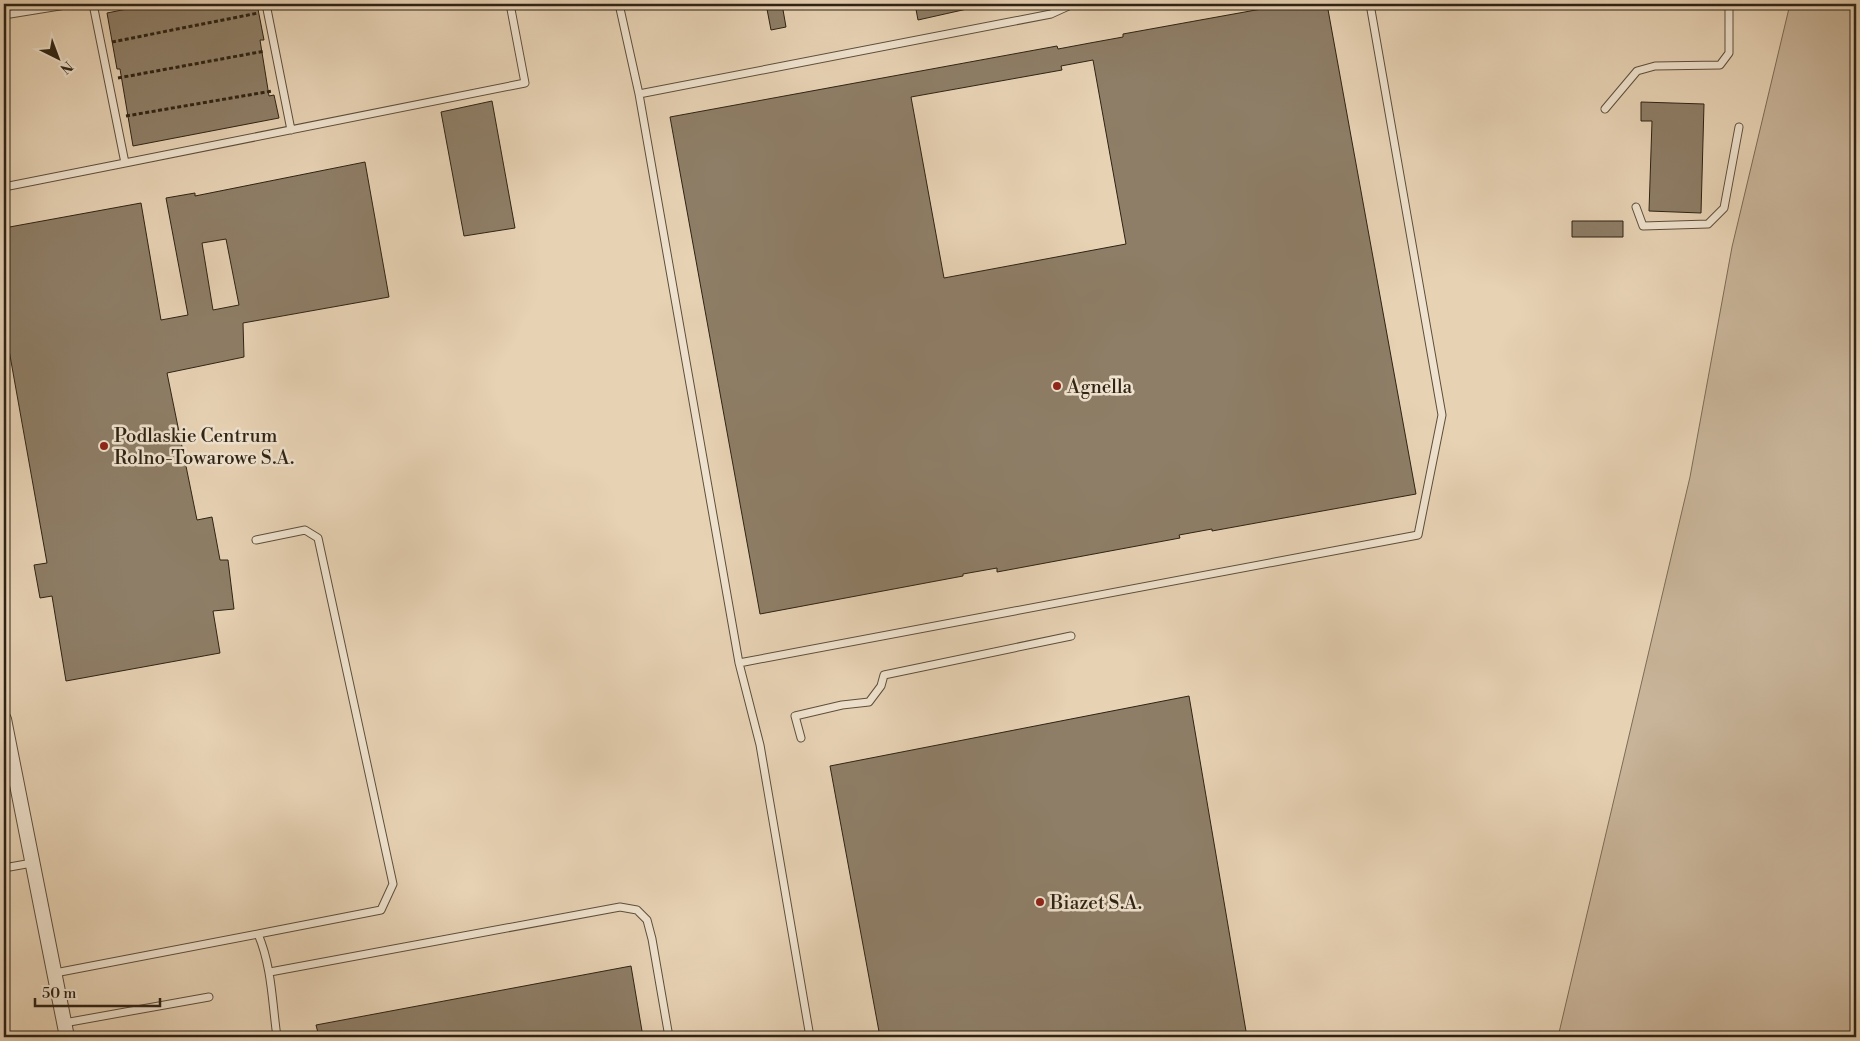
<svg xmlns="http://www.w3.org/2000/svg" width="1860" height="1041" viewBox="0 0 1860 1041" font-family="'Libre Bodoni',serif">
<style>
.green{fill:#c8b499;stroke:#7b6c56}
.building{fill:#8e7e67;stroke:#2e2314;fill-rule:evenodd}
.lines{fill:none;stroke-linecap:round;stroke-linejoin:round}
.service-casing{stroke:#5c4f3c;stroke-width:9}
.minor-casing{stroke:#5c4f3c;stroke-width:16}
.path{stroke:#2e2314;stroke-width:3;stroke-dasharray:4 2.5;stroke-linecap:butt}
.service{stroke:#efe2ce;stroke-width:7}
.minor{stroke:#efe2ce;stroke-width:14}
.poi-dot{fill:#8f2418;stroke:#efe2ce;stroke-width:2}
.labels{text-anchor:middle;stroke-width:5;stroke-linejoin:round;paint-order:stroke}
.poi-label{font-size:19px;fill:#2e2314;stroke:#efe2ce;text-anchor:start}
</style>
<rect width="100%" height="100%" fill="#e7d2b4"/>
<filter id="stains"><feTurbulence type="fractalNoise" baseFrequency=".004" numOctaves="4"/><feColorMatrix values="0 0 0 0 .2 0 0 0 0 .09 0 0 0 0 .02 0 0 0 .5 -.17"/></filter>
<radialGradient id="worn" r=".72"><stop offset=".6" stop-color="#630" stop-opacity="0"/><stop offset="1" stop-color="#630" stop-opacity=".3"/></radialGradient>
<path class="green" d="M1790,4H1856V1037H1558L1690,477L1732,247Z"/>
<path class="building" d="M152,4H257L264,40H260L269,96L274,95L279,118L133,146L120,69H117L107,13Z
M766,4H782L786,27L771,30Z
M915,4H966L967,9L918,20Z
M1289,4H1327L1416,494L1212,531V529L1179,535L1180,538L997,572V568L963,574V576L760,614L670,117L1057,46L1058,49L1090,43L1123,37V34ZM1093,60L1126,244L944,278L911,97L1062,70L1061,66Z
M492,101L515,228L464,236L441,112Z
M1641,102L1704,104L1701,213L1649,211L1652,121H1641Z
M365,162L389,297L243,323L244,357L167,373L197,520L212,517L220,560H228L234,609L213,611L220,653L66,681L52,596L40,598L34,565L47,563L4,322V228L141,203L161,320L188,315L166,198L195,193V196ZM226,239L239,305L213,310L202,243Z
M1572,221H1623V237H1572Z
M1189,696L1247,1037H880L830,766Z
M631,966L643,1037H319L316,1025Z"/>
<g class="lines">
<g class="service-casing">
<path id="service" d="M266,4L291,130
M619,4L639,94L739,663L760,745L810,1037
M4,15L72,4
M639,94L1051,14L1073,4
M1605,109L1637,71L1655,66L1720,65L1729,53V4
M125,163L525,83L510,4
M4,187L125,163L93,4
M1636,207L1643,226L1708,224L1724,208L1739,127
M256,540L305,530L318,538L393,884L381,910L258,934
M739,663L1418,535L1442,415L1370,4
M801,738L795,716L842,705L869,702L881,686L884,675L1071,636
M4,868L32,863
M270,972L620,907L637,910L647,920L652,939L669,1037
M55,973L258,934C272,967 272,1002 277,1037
M64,1023L209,997"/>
</g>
<g class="minor-casing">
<path id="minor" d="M4,719L67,1037"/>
</g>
<path class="path" d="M112,42L258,13
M118,78L265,51
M126,116L272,91"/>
<use href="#service" class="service"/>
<use href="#minor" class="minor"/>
</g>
<g class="poi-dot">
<circle cx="1057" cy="386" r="5"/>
<circle cx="104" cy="446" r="5"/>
<circle cx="1040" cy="902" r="5"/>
</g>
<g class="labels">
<g class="poi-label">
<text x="1067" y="393">Agnella</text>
<text x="114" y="442">Podlaskie Centrum<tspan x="114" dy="22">Rolno-Towarowe S.A.</tspan></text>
<text x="1050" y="909">Biazet S.A.</text>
</g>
</g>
<rect width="1860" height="1041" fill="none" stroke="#e7d2b4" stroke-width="20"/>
<rect x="5" y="5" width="1850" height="1031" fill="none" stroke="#2e2314" stroke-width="2.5"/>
<rect x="10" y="10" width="1840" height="1021" fill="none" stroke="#2e2314"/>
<g transform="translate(58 58) rotate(138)" stroke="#efe2ce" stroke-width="4" paint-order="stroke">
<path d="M0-4L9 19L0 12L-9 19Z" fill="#2e2314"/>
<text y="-8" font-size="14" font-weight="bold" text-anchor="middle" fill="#2e2314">N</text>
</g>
<path d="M35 998v8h125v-8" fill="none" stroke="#2e2314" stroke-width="2.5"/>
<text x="42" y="998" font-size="15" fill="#2e2314" stroke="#efe2ce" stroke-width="4" paint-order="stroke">50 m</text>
<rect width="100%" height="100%" filter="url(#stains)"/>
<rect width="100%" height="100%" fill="url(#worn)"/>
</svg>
